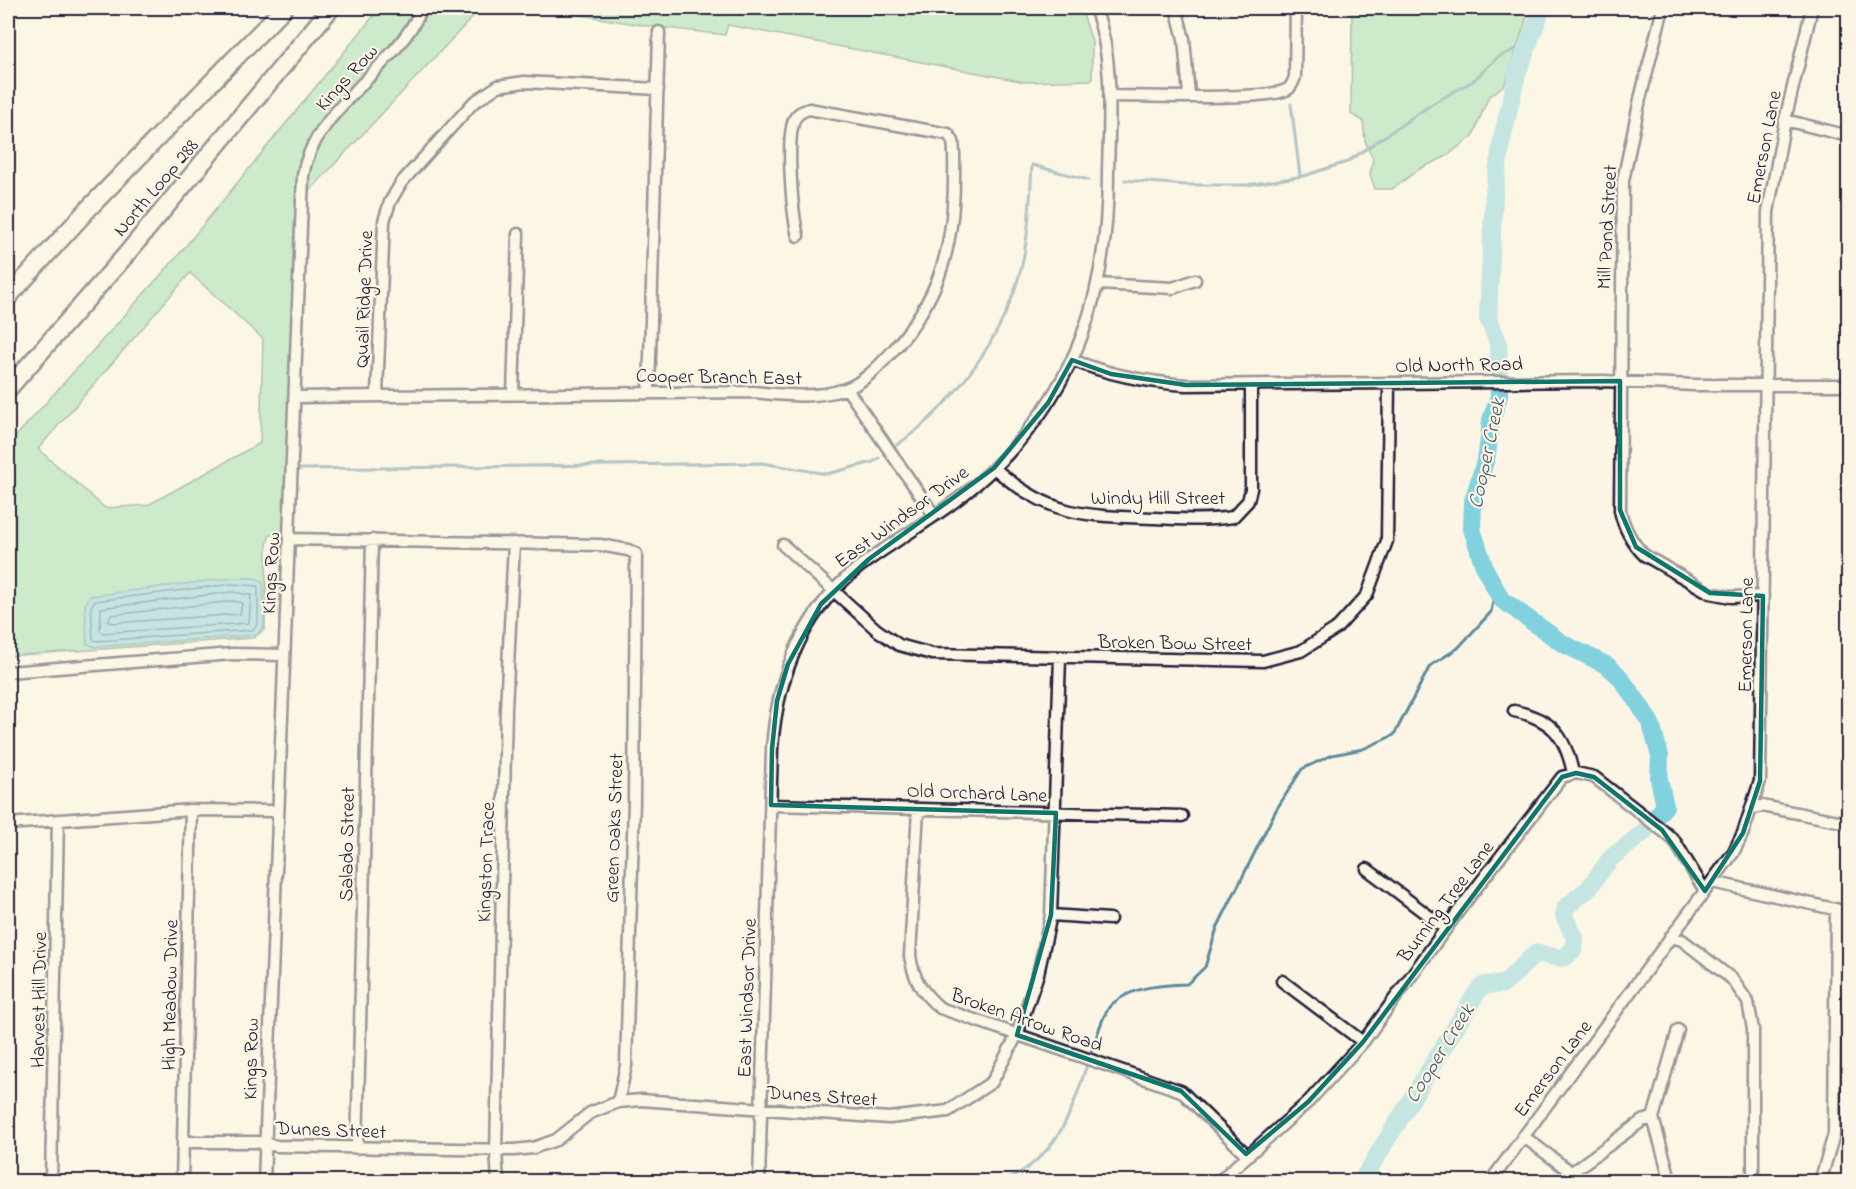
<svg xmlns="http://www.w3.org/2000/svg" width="1856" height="1189" viewBox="0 0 1856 1189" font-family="'Indie Flower',sans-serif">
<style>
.green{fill:#94dbaa;stroke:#5b7e72;stroke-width:1.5;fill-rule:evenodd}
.water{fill:#81d1de;stroke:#5b8b9d;stroke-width:1.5}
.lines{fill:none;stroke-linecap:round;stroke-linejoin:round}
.shore{stroke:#48687c;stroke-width:1.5}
.stream{stroke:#5b8b9d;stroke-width:3}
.river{stroke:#81d1de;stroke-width:18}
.minor-casing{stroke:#22223b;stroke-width:15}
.highway-casing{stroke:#22223b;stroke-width:21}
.minor{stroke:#fcf5e5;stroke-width:10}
.highway{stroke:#fcf5e5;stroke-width:16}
.marked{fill:none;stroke:#0f766e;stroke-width:4.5;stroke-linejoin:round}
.labels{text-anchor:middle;stroke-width:4.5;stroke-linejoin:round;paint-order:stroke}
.street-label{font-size:20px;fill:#22223b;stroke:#fcf5e5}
.water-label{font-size:21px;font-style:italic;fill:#3e576c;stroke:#fcf5e5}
</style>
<rect width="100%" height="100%" fill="#fcf5e5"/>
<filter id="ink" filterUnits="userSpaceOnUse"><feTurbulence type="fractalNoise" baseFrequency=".0167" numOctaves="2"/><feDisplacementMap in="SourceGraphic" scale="12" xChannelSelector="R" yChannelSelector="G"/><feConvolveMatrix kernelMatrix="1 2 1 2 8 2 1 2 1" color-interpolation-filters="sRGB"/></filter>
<g filter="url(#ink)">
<path class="green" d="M380,8H481L302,199L290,531L270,535L267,544L265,629L253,638L8,656V445L176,258ZM190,273L263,339L260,443L148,505L105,508L38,449Z
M537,8H1081L1092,41V80L1025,82L728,25L725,35L648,26Z
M1352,8H1530L1505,84L1488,98L1473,136L1445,157L1421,168L1392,189H1375L1370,175L1373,159L1365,141L1363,121L1351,114Z"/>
<path class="water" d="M231,578H256L263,583L264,625L257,635L95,647L87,644L85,605L90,596Z"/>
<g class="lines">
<path class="shore" d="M232,584L258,586V624L252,630L96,641L93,639L91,606L95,601Z
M232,592L251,595L249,623L103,633L100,631L101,608Z
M233,601L242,603L240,614L112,623L108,621L111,615Z"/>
<path class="stream" d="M1291,104L1300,176
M1125,180L1185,185H1247L1304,176L1331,167L1347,162L1432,104L1473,81L1498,57L1527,44
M897,445C954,405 1004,337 1021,269C1029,235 1030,200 1032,165L1089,180
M298,469L762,463L827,474L873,462L879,458
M1004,1182C1068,1150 1073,1102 1095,1041C1099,1030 1104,1011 1112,1004C1134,986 1160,985 1187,984L1205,967L1217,928L1276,810L1302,769L1332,755L1363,749L1394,735L1430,666L1458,648L1491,612L1495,591"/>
<path class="river" d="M1361,1182L1479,989L1485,985L1504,984L1536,953L1560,958L1565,957L1574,949L1575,938L1564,916L1566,907L1588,889L1610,859L1643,833L1665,806L1659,779L1660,756L1651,724L1639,704L1618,675L1608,666L1562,643L1501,599L1485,569L1472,529L1473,501L1487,455L1491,420L1499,396L1498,342L1488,318L1494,192L1502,139L1517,74L1542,8"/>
<g class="minor-casing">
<path id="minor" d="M1176,8L1184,39L1189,95
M1663,8L1640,99L1623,181L1620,510C1623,526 1632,543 1644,555L1710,593L1731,597L1763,596
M1109,96C1138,96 1270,101 1288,89C1292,86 1293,82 1295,77L1296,8
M1785,120L1848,136
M1098,284L1173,288L1195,280
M1072,360C1109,375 1146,382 1186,385L1603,381L1694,385H1848
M847,389L934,515
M649,393L659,32
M513,394L518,234
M377,395L384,221L390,202L401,183L473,103L498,86L524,82L658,89
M295,397L754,392C785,395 815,399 845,389C862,384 879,366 891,353C938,300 953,252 954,182C954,168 955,156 953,141L948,134L809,109C803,111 797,113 794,120C786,141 792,213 798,236
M994,468C1050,517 1085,516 1155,518C1180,519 1208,521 1233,517L1248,501L1251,489V385
M290,539L600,545L628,550L636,554L634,801L626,1066L618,1102
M783,545L877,630L899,645L932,654L1263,661L1301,651L1337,628L1367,595L1387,541L1389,383
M8,672L232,654L284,655
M1514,711C1552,719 1565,735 1573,773
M771,805L1182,816
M1753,808L1762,806L1848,823
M918,809L910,956C914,980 922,993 940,1008L1181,1091L1246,1154
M8,824L191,810L278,811
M1367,869L1446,929
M1712,882L1848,912
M1051,915L1110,919
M1670,937L1682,940L1732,979L1748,1002L1753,1029V1182
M1282,981L1363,1042
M1523,1136L1584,1182
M183,1142H257L277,1146L514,1150L533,1148L556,1140L590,1113L618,1102L641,1100L889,1118L948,1111L992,1082L1017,1035L1038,974L1051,915L1060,658
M357,1148L372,540
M1572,1172L1642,1121L1653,1118
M51,1182L58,820
M182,1182L191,810
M264,1182L303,175C314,108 396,69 422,8
M498,1182L496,1151L506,709L514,543
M759,1182L772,749C777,674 806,603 870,559C911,530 957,505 994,468C1079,385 1108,290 1108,173C1109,118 1115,60 1095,8
M1218,1182L1308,1102L1363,1042L1463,905L1562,777L1576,773L1594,777L1662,830L1674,840L1705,891
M1490,1182L1733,853L1743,833L1760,781L1768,212L1785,120L1812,8
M1671,1182L1653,1118L1678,1030
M1820,1182L1834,1134L1836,909"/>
</g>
<g class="highway-casing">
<path id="highway" d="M8,297L90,207L284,8
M8,389L124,257L331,8"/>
</g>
<use href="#minor" class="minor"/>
<use href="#highway" class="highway"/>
</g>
</g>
<path d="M0 0H1856V1189H0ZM1072,360L1111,374L1186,385L1620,381V510L1636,547L1710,593L1763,596L1760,781L1743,833L1705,891L1662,830L1594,777L1576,773L1562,777L1363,1042L1308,1102L1246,1154L1181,1091L1017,1035L1051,915L1056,813L771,805L772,749L777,701L788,664L821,604L869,559L994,468L1048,403Z" fill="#fcf5e5" fill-opacity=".55" fill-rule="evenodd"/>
<path class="marked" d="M1072,360L1111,374L1186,385L1620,381V510L1636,547L1710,593L1763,596L1760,781L1743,833L1705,891L1662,830L1594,777L1576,773L1562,777L1363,1042L1308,1102L1246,1154L1181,1091L1017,1035L1051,915L1056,813L771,805L772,749L777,701L788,664L821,604L869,559L994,468L1048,403Z"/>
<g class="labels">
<g class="street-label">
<text transform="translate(346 77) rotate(-48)" y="7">Kings Row</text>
<text transform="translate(1763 147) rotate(-79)" y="7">Emerson Lane</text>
<text transform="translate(155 187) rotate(-50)" y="7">North Loop 288</text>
<text transform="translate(1606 227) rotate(-87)" y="7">Mill Pond Street</text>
<text transform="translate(363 299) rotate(-88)" y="7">Quail Ridge Drive</text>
<text transform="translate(1459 364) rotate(-1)" y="7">Old North Road</text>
<text transform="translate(719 376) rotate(1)" y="7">Cooper Branch East</text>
<text x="1158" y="504">Windy Hill Street</text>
<text transform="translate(901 516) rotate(-36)" y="7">East Windsor Drive</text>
<text transform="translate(270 573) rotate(-87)" y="7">Kings Row</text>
<text transform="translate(1745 635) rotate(-89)" y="7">Emerson Lane</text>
<text transform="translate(1175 642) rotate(1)" y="7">Broken Bow Street</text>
<text transform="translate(977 792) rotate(2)" y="7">Old Orchard Lane</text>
<text transform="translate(613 828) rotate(-88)" y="7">Green Oaks Street</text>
<text transform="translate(346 844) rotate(-89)" y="7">Salado Street</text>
<text transform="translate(485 862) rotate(-88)" y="7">Kingston Trace</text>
<text transform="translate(1445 901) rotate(-53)" y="7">Burning Tree Lane</text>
<text transform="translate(169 995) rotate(-89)" y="7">High Meadow Drive</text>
<text transform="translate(746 998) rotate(-88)" y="7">East Windsor Drive</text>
<text transform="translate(38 1000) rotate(-89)" y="7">Harvest Hill Drive</text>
<text transform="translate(1027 1019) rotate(19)" y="7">Broken Arrow Road</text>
<text transform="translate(250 1059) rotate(-89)" y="7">Kings Row</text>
<text transform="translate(1552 1068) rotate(-53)" y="7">Emerson Lane</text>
<text transform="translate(822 1095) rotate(4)" y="7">Dunes Street</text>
<text transform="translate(331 1129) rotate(2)" y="7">Dunes Street</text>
</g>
<g class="water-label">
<text transform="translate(1486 453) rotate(-78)" y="7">Cooper Creek</text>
<text transform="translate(1439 1053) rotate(-58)" y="7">Cooper Creek</text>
</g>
</g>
<rect width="1856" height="1189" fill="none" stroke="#fcf5e5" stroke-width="30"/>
<rect x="15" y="15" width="1826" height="1159" fill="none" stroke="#22223b" stroke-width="2" filter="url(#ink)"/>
</svg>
